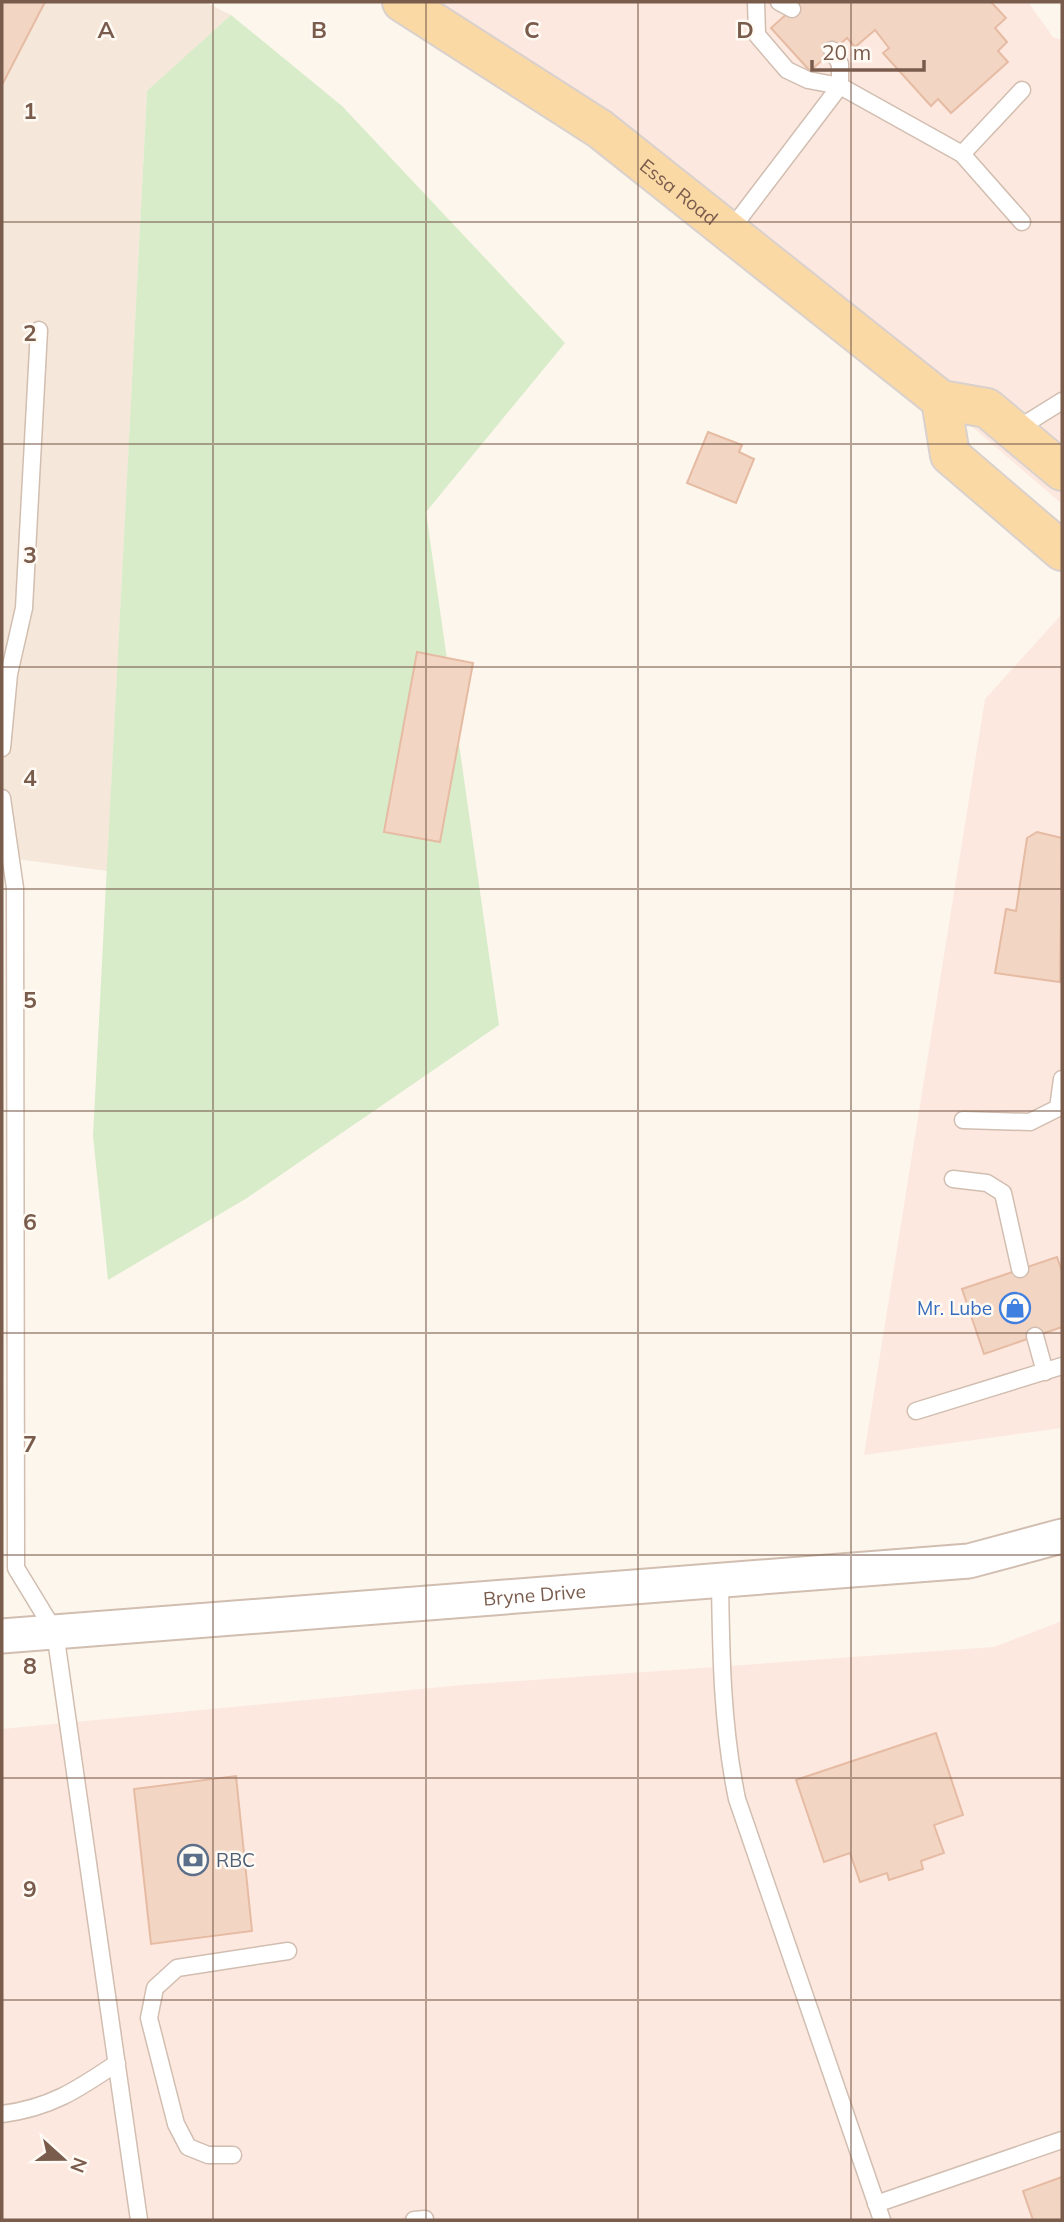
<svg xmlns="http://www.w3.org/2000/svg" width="1064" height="2222" viewBox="0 0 1064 2222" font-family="Mulish,sans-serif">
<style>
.residential{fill:#f5e8da}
.commercial{fill:#fde8e0}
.green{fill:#d8ecc9}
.building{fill:#f3d5c3;stroke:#e6bba3;stroke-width:2}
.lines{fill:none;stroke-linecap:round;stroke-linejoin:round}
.lane-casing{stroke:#d1beb0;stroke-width:19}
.street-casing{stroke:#d1beb0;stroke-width:37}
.primary-casing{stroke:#dad1cd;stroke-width:42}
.lane{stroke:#fff;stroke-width:16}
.street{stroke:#fff;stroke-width:33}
.primary{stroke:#fbd9a5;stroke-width:38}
.grid{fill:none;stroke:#7a5c4d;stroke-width:2;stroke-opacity:0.55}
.labels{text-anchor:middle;stroke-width:5;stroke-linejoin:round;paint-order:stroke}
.street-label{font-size:19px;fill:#7a5c4d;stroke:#fffaf3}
.shop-label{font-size:19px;fill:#366cbe;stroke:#fffaf3;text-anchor:end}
.service-label{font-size:19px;fill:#4e5e75;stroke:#fffaf3;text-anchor:start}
.grid-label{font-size:23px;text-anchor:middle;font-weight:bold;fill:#7a5c4d;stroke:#fffaf3;stroke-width:5;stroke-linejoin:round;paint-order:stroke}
</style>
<rect width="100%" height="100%" fill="#fdf6ec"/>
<path class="residential" d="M2,2H205L231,15L147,92L107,871L2,857Z"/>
<path class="commercial" d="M409,2H1028L1053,37L1062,40V504L941,400Z
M1062,614V1428L864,1455L985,699Z
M1062,1621V2220H2V1729L462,1685L994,1647Z"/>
<path class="green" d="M231,15L342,106L565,343L426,512L499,1025L247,1198L108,1280L93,1136L147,91Z"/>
<path class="building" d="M2,2H45L2,85Z
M800,2H991L1006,18L995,28L1007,42L998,51L1008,62L951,113L938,99L931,106L883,53L889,48L875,30L855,47L847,38L810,71L771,28Z
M708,432L742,445L739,452L754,459L736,503L687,483Z
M417,652L473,663L440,842L384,832Z
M1037,832L1062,838L1060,982L995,973L1006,909L1016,911L1027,838Z
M1057,1257L1062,1271V1327L984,1354L962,1289Z
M936,1733L963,1815L934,1825L944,1853L921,1861L923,1869L889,1880L887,1873L860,1882L850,1853L824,1862L796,1780Z
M236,1776L252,1931L151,1944L134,1789Z
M1062,2177V2220H1033L1023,2191Z"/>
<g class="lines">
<g class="lane-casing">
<path id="lane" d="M756,2L757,35L787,70L808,80L840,86V64L832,50
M779,2L792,9
M962,154L1022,90
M729,232L840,86L962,154L1022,222
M1014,431L1062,401
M2,748L9,674L24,608L39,330
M2,798L15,888L16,1568L55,1632L139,2220
M963,1120L1030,1122L1058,1108L1062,1079
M953,1179L987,1183L1003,1193L1020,1269
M1035,1336L1045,1372
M916,1411L1062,1366
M720,1581C721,1655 722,1726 737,1799L882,2220
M2,2114C50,2108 77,2090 117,2063
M233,2155H208L188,2147L176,2124L149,2018L155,1988L177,1968L288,1951
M876,2204L1062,2140
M414,2220L425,2219"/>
</g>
<g class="street-casing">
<g id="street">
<path id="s1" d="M2,1636L969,1561L1062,1536"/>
</g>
</g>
<g class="primary-casing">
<g id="primary">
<path id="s2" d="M402,2L600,129L941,400L987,408L1062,471"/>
<path d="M941,400L950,455L1062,551"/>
</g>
</g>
<use href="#lane" class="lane"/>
<use href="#street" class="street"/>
<use href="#primary" class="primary"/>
</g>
<path class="grid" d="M213,2V2220M426,2V2220M638,2V2220M851,2V2220M2,222H1062M2,444H1062M2,667H1062M2,889H1062M2,1111H1062M2,1333H1062M2,1555H1062M2,1778H1062M2,2000H1062"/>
<defs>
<g id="shop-ring" transform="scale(1.575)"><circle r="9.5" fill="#fffaf3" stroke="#3f7fe0" stroke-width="1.5"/><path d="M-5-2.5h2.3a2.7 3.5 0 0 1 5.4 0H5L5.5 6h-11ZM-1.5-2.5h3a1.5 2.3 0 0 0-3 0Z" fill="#3f7fe0"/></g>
<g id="bank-ring" transform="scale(1.575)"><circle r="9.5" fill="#fffaf3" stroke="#5c6f8a" stroke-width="1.5"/><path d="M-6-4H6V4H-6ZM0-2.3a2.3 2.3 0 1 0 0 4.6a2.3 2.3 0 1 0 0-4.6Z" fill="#5c6f8a"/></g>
</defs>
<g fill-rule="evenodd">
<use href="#shop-ring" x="1015" y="1308"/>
<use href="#bank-ring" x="193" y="1860"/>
</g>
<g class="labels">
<g class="street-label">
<text dy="7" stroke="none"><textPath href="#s2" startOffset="336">Essa Road</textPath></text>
<text dy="7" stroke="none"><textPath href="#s1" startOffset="534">Bryne Drive</textPath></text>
</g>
<g class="shop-label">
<text x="992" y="1315">Mr. Lube</text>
</g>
<g class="service-label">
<text x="216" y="1867">RBC</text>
</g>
</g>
<g class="grid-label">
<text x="106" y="38">A</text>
<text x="319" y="38">B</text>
<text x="532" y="38">C</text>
<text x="745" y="38">D</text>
<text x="30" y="119">1</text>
<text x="30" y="341">2</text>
<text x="30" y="563">3</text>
<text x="30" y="786">4</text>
<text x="30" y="1008">5</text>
<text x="30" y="1230">6</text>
<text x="30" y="1452">7</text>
<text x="30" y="1674">8</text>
<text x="30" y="1897">9</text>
</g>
<rect width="1064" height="2222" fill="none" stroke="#7a5c4d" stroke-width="7"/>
<g transform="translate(63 2159) rotate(111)" stroke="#fffaf3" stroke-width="5" paint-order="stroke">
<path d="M0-5L12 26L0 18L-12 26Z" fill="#7a5c4d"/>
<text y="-10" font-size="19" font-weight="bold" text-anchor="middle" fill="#7a5c4d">N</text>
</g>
<path d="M812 60v10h112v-10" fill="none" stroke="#7a5c4d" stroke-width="3.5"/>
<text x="822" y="60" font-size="21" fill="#7a5c4d" stroke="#fffaf3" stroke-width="5" paint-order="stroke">20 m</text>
</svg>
